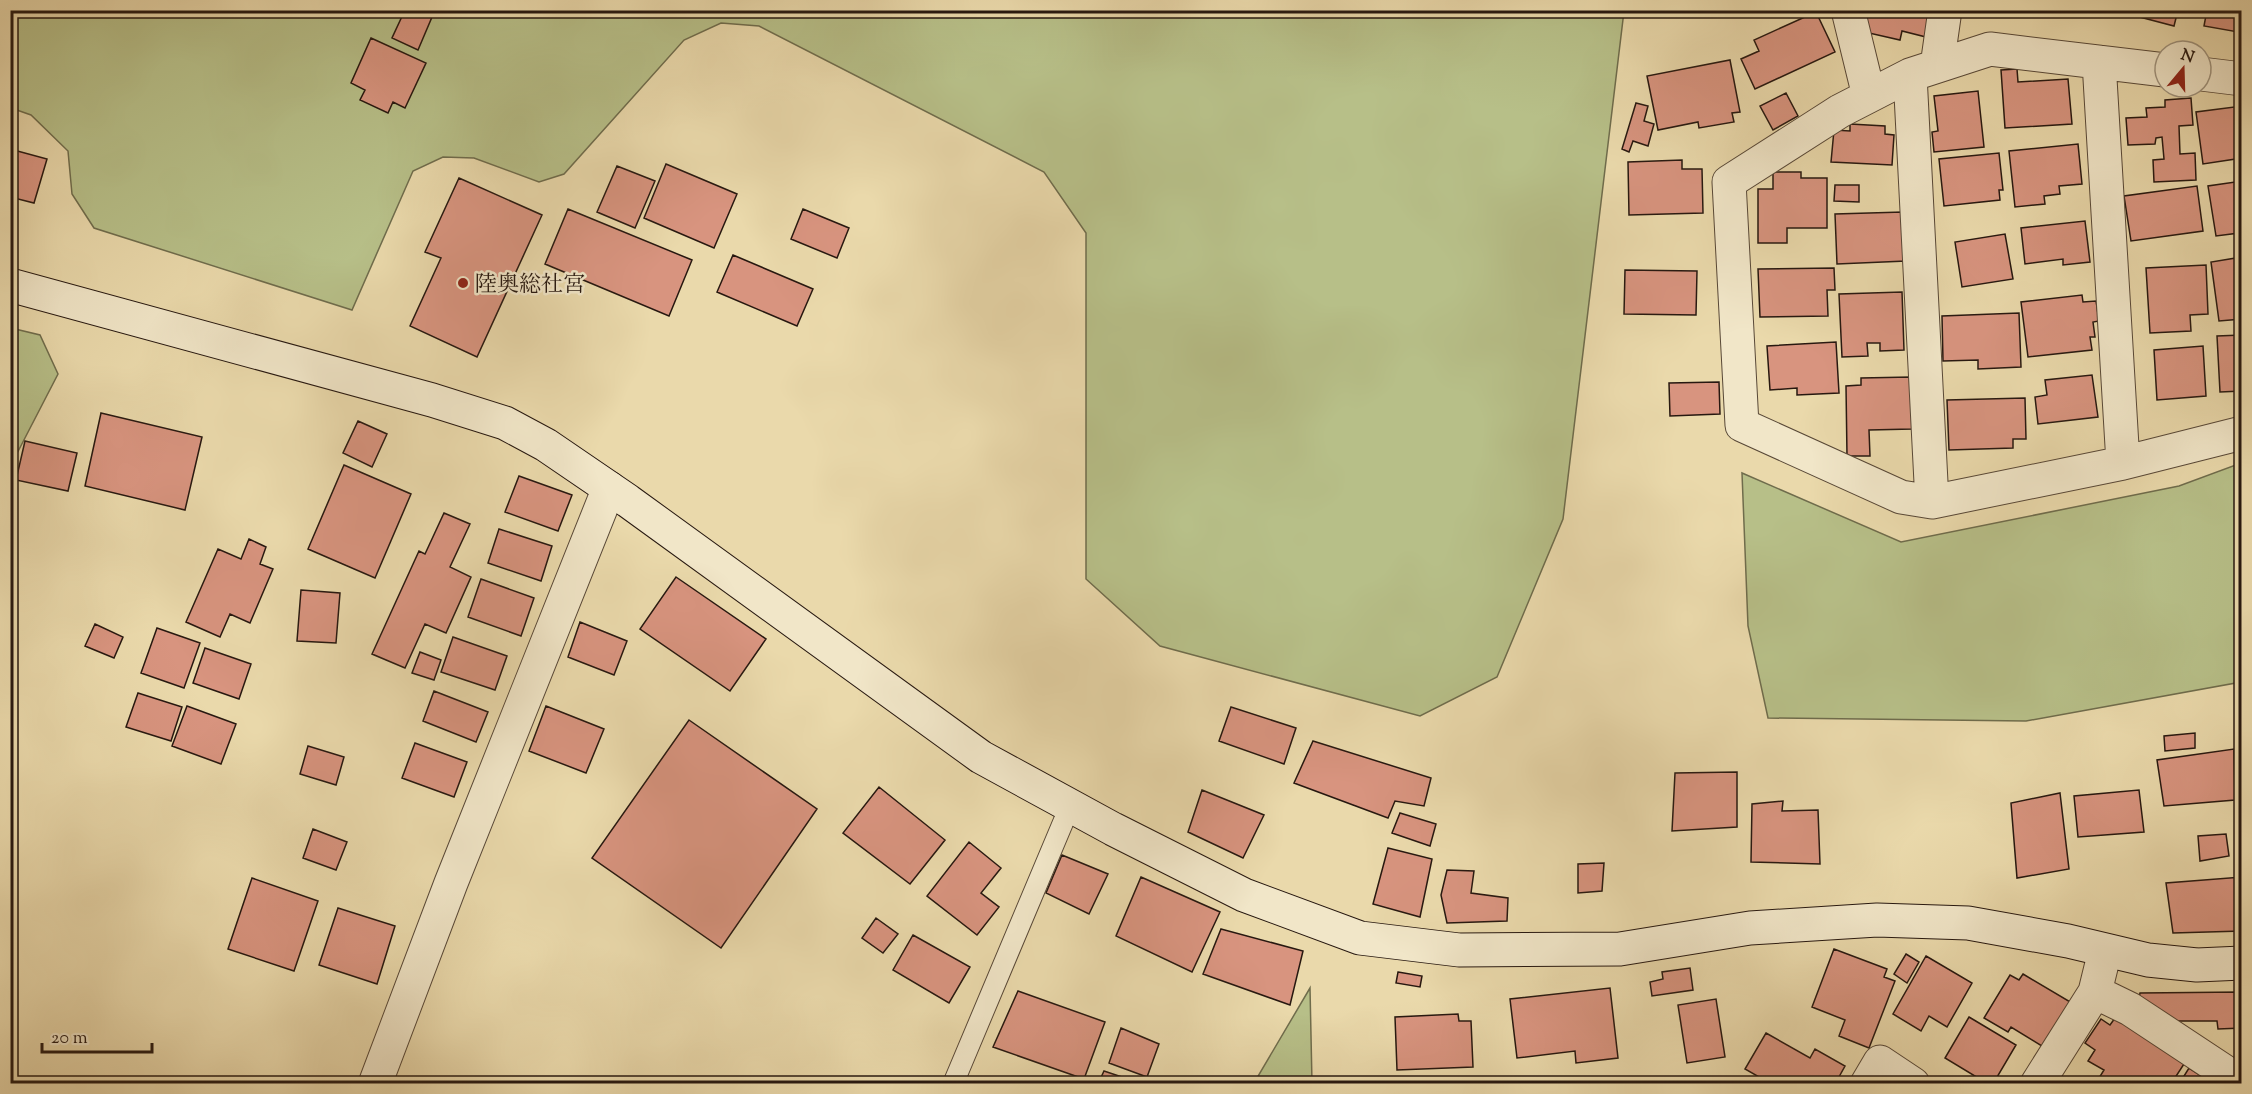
<svg xmlns="http://www.w3.org/2000/svg" width="2252" height="1094" viewBox="0 0 2252 1094" font-family="'Sorts Mill Goudy','Noto Serif JP',serif">
<style>
.green{fill:#b7bf88;stroke:#6f6c4c;stroke-width:1.5}
.building{fill:#d8947f;stroke:#271810;stroke-width:1.5}
.lines{fill:none;stroke-linecap:round;stroke-linejoin:round}
.lane-casing{stroke:#584837;stroke-width:22}
.street-casing{stroke:#584837;stroke-width:35}
.secondary-casing{stroke:#271810;stroke-width:35}
.lane{stroke:#f1e6c8;stroke-width:20}
.street{stroke:#f1e6c8;stroke-width:33}
.secondary{stroke:#f1e6c8;stroke-width:33}
.poi-dot{fill:#8f2418;stroke:#f1e6c8;stroke-width:2}
.labels{text-anchor:middle;stroke-width:5;stroke-linejoin:round;paint-order:stroke}
.poi-label{font-size:22px;fill:#271810;stroke:#f1e6c8;text-anchor:start}
</style>
<rect width="100%" height="100%" fill="#ead9ab"/>
<filter id="stains"><feTurbulence type="fractalNoise" baseFrequency=".00333" numOctaves="4"/><feColorMatrix values="0 0 0 0 .2 0 0 0 0 .09 0 0 0 0 .02 0 0 0 .5 -.17"/></filter>
<radialGradient id="worn" r=".72"><stop offset=".6" stop-color="#630" stop-opacity="0"/><stop offset="1" stop-color="#630" stop-opacity=".3"/></radialGradient>
<path class="green" d="M11,11H1624L1563,519L1497,677L1420,716L1160,646L1086,579V233L1044,172L759,26L721,23L684,40L564,174L539,182L474,158L443,157L413,171L352,310L94,228L72,194L68,151L31,115L11,108Z
M11,328L40,335L58,374L11,465Z
M2241,463V682L2026,721L1768,718L1748,626L1742,473L1901,542L2179,486Z
M1310,988L1312,1083H1254Z"/>
<path class="building" d="M405,10H419L432,17L418,50L392,38Z
M1858,10H1926L1925,16L1930,17L1926,37L1902,31L1900,40L1860,31Z
M2059,10H2080L2078,17Z
M2113,10H2185L2183,16L2177,14L2174,26Z
M2207,10H2242V25L2240,24L2238,32L2204,26Z
M1816,12L1835,52L1755,89L1741,59L1759,51L1754,40Z
M371,38L426,63L405,108L393,102L388,113L360,100L365,90L351,83Z
M1730,60L1740,112L1732,113L1734,122L1699,128L1698,122L1658,130L1647,76Z
M2017,69L2018,82L2068,79L2072,124L2005,128L2001,70Z
M1978,91L1984,147L1934,152L1932,132L1938,131L1934,96Z
M1786,93L1798,116L1773,130L1760,106Z
M2191,98L2193,125L2179,126L2180,154L2195,153L2196,180L2154,182L2153,160L2164,159L2162,137L2156,138L2155,144L2128,145L2126,118L2147,117L2146,108L2165,107V100Z
M1636,103L1648,106L1644,121L1654,124L1648,146L1633,141L1629,152L1622,149Z
M2242,106V158L2203,164L2196,112Z
M1850,124L1885,126V134L1894,135L1892,165L1831,162L1834,130L1850,131Z
M2078,144L2082,184L2059,186L2060,194L2044,196L2045,204L2015,207L2009,151Z
M10,149L47,159L34,203L10,197Z
M1999,153L2003,190H1999L2000,200L1944,206L1939,159Z
M1682,160V169H1702L1703,213L1629,215L1628,162Z
M666,164L737,194L714,248L644,218Z
M617,166L655,181L635,228L597,212Z
M1773,172H1801V178H1827V228H1787V243H1758V189H1773Z
M459,178L542,215L477,357L410,326L441,258L425,252Z
M2242,181V226L2238,227L2239,233L2216,236L2208,186Z
M1835,185H1859V202L1834,201Z
M2197,186L2203,231L2131,241L2124,196Z
M568,209L692,260L669,316L545,264Z
M803,209L849,228L837,258L791,239Z
M1903,212L1906,261L1837,264L1835,214Z
M2085,221L2090,262L2063,265V259L2025,264L2021,228Z
M2005,234L2013,279L1962,287L1955,242Z
M733,255L813,289L797,326L717,292Z
M2242,257V319L2219,321L2211,262Z
M2206,265L2208,314L2190,315L2191,331L2150,333L2146,268Z
M1834,268L1835,290H1827L1828,316L1760,317L1758,269Z
M1625,270L1697,271L1696,315L1624,314Z
M1902,292L1904,350L1880,351V343H1867L1868,356L1842,357L1839,294Z
M2082,295L2083,302L2096,301L2099,321L2093,322L2095,337H2090L2092,350L2028,357L2021,302Z
M2019,313L2021,367L1978,369V360L1943,361L1942,316Z
M2242,335V391L2220,392L2217,336Z
M1836,342L1839,393L1797,395V388L1770,390L1767,346Z
M2203,346L2206,396L2157,400L2154,350Z
M2092,375L2098,417L2038,424L2035,397L2047,395L2045,380Z
M1911,377L1912,429L1869,430L1870,456H1847L1846,386L1861,385V378Z
M1719,382L1720,414L1670,416L1669,383Z
M2025,398L2026,439H2013V448L1949,450L1947,400Z
M101,413L202,437L185,510L85,486Z
M358,421L387,434L372,467L343,453Z
M25,441L77,453L68,491L16,480Z
M344,465L411,494L375,578L308,549Z
M519,476L572,495L558,531L505,512Z
M444,513L470,524L450,567L471,577L446,633L425,624L405,668L372,654L419,551L425,554Z
M499,529L552,546L541,581L488,563Z
M249,539L266,547L260,564L273,569L250,623L230,614L220,637L186,622L218,549L241,559Z
M676,577L766,639L730,691L640,629Z
M481,579L534,598L521,636L468,617Z
M301,590L340,593L336,643L297,641Z
M580,622L627,641L614,675L568,657Z
M95,624L123,637L114,658L85,646Z
M157,628L200,643L184,688L141,673Z
M453,637L507,656L495,690L441,672Z
M205,648L251,664L239,699L193,683Z
M420,652L441,660L434,680L412,673Z
M434,691L488,712L476,742L423,721Z
M138,693L182,707L171,741L126,727Z
M187,706L236,724L221,764L172,746Z
M546,706L604,729L586,773L529,751Z
M1231,707L1296,728L1284,764L1219,741Z
M689,720L817,809L721,948L592,858Z
M2195,733V748L2165,751L2164,736Z
M1313,741L1431,778L1424,806L1395,801L1388,818L1294,783Z
M415,743L467,762L454,797L402,778Z
M308,746L344,757L336,785L300,774Z
M2234,749L2235,800L2164,806L2157,760Z
M1737,772V827L1672,831L1675,773Z
M879,787L945,840L910,884L843,833Z
M1202,790L1264,815L1243,858L1188,832Z
M2139,790L2144,832L2078,837L2074,796Z
M2060,793L2069,869L2017,878L2011,803Z
M1783,801L1782,811L1818,810L1820,864L1751,862L1752,804Z
M1400,813L1436,824L1430,846L1392,833Z
M313,829L347,842L336,870L303,858Z
M2226,834L2229,856L2200,861L2198,836Z
M969,842L1001,868L981,893L999,907L977,935L927,896Z
M1388,848L1432,859L1420,917L1373,904Z
M1062,855L1108,874L1089,914L1046,893Z
M1604,863L1602,891L1578,893V864Z
M1447,870L1474,871L1471,893L1508,898L1507,921L1447,923L1441,895Z
M1141,877L1220,912L1192,972L1116,936Z
M2242,877V931L2173,933L2166,883Z
M252,878L318,901L294,971L228,949Z
M338,908L395,926L377,984L319,965Z
M876,918L898,934L883,953L862,938Z
M1221,929L1303,951L1290,1005L1203,974Z
M913,935L970,967L949,1003L893,970Z
M1834,949L1887,969L1884,977L1895,981L1869,1048L1839,1036L1845,1020L1812,1007Z
M1906,954L1919,962L1907,983L1894,974Z
M1926,956L1972,983L1947,1027L1929,1016L1921,1031L1893,1014Z
M1690,968L1693,990L1652,996L1650,982L1663,979L1662,972Z
M1398,972L1422,976L1420,987L1396,983Z
M2023,974L2072,1003L2045,1048L2011,1027L2008,1032L1984,1018L2010,975L2019,980Z
M1610,988L1618,1058L1576,1063L1575,1051L1517,1058L1510,999Z
M1018,991L1105,1022L1084,1079L993,1047Z
M2242,992V1028L2218,1029L2217,1021H2178L2179,1027L2138,1002L2140,993Z
M1716,999L1725,1057L1687,1063L1678,1005Z
M1458,1014L1459,1021H1471L1473,1067L1397,1070L1395,1017Z
M1969,1017L2016,1045L1993,1084H1988L1945,1058Z
M2115,1018L2184,1064L2171,1084H2107L2099,1078L2104,1070L2088,1061L2095,1050L2085,1043L2101,1019L2110,1025Z
M1121,1028L1159,1044L1147,1077L1109,1063Z
M1766,1033L1810,1058L1815,1049L1845,1066L1835,1084H1758L1761,1078L1745,1069Z
M2189,1068L2214,1084H2179Z
M1104,1071L1134,1081V1084H1098Z"/>
<g class="lines">
<g class="lane-casing">
<path id="lane" d="M953,1084L1070,806"/>
</g>
<g class="street-casing">
<path id="street" d="M1848,10L1869,96
M2099,62L2123,463
M1937,66L1945,10
M2165,70L1990,49L1910,75L1840,111L1729,182L1742,425L1901,497L1932,502L2123,463L2242,433
M2201,74L2242,79
M1910,75L1932,502
M2095,992L2130,1009L2242,1083
M375,1084L451,883L609,488
M1867,1084L1880,1062L1913,1084
M2037,1084L2095,992L2105,951"/>
</g>
<g class="secondary-casing">
<path id="secondary" d="M10,285L432,400L505,423L546,445L628,501L981,757L1113,829L1244,895L1360,938L1459,950L1620,949L1750,928L1877,920L1968,923L2068,941L2148,960L2197,965L2242,963"/>
</g>
<use href="#lane" class="lane"/>
<use href="#street" class="street"/>
<use href="#secondary" class="secondary"/>
</g>
<circle class="poi-dot" cx="463" cy="283" r="6"/>
<g class="labels">
<g class="poi-label">
<text x="475" y="291">陸奥総社宮</text>
</g>
</g>
<rect width="2252" height="1094" fill="none" stroke="#ead9ab" stroke-width="36"/>
<rect x="12" y="12" width="2228" height="1070" fill="none" stroke="#271810" stroke-width="3"/>
<rect x="18" y="18" width="2216" height="1058" fill="none" stroke="#271810" stroke-width="1.5"/>
<g transform="translate(2183 69) rotate(19)"><circle r="28" fill="#f1e6c8" stroke="#a0947e" stroke-width="1.5"/>
<path d="M0-4.5L10 22L0 15L-10 22Z" fill="#8f2418"/>
<text y="-9" font-size="16" font-weight="bold" text-anchor="middle" fill="#271810">N</text>
</g>
<path d="M42 1043v9h110v-9" fill="none" stroke="#271810" stroke-width="3"/>
<text x="51" y="1043" font-size="18" fill="#271810" stroke="#f1e6c8" stroke-width="4.5" paint-order="stroke">20 m</text>
<rect width="100%" height="100%" filter="url(#stains)"/>
<rect width="100%" height="100%" fill="url(#worn)"/>
</svg>
